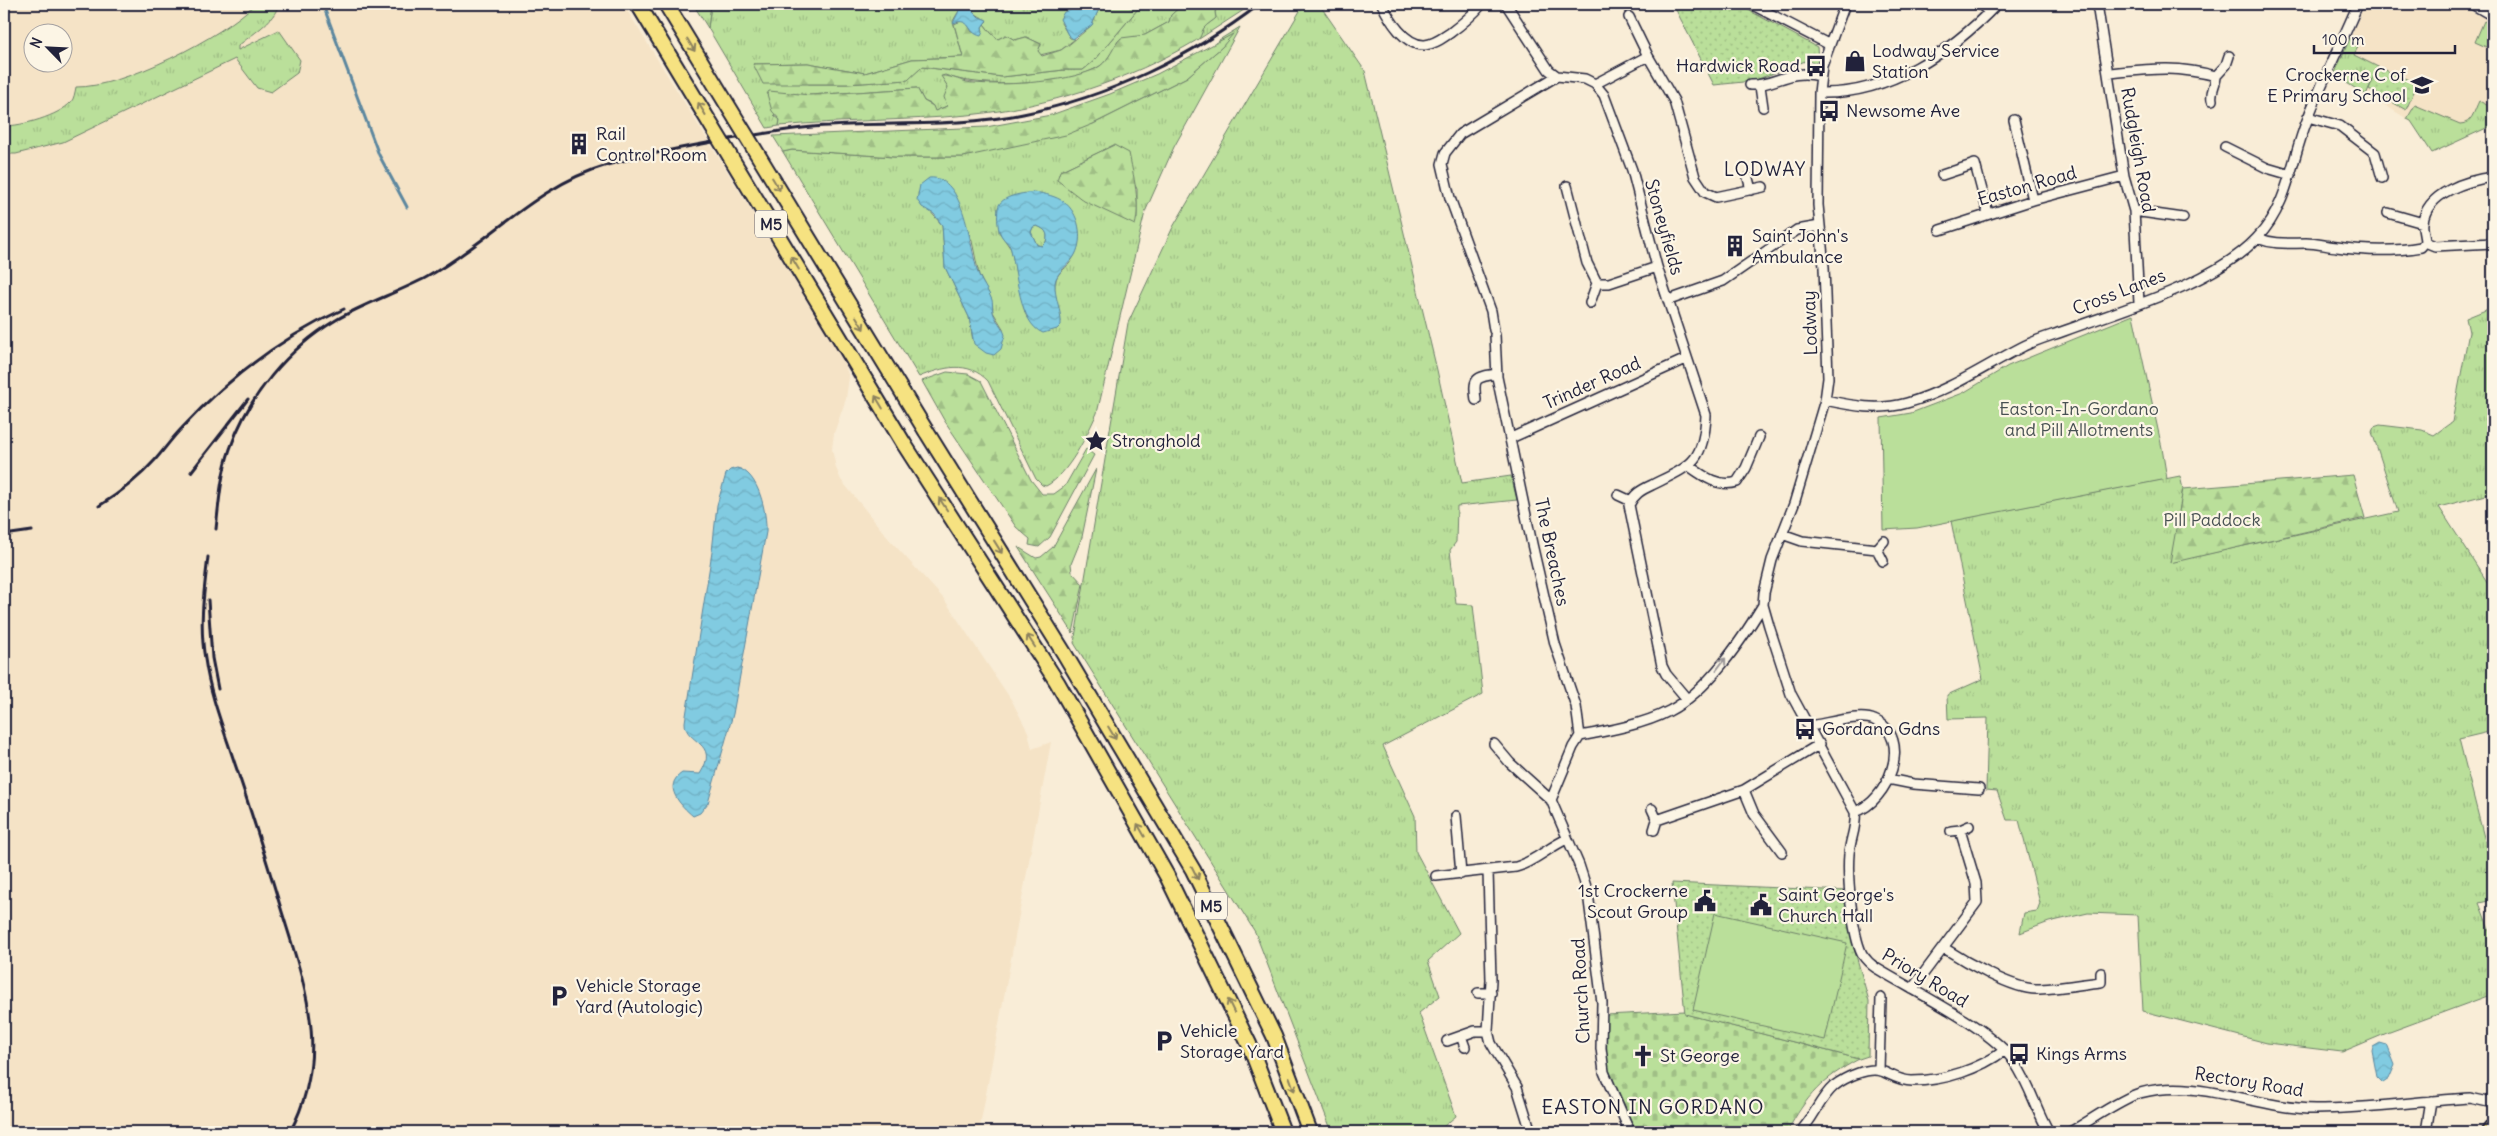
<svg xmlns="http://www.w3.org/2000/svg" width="2497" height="1136" viewBox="0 0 2497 1136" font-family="Delius,sans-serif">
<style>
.built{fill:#f5e3c6;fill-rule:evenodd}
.grass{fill:url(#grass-tufts);stroke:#6e806a;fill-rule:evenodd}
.forest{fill:url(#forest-firs);stroke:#6e806a}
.wetland{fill:url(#wetland-marsh);stroke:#6e806a}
.cemetery{fill:url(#cemetery-stones);stroke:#6e806a}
.park{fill:url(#park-dots);stroke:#6e806a}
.garden{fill:#badf9a;stroke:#6e806a}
.water{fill:url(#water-waves);stroke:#5b879f;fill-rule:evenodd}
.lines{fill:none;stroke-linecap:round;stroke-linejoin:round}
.stream{stroke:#5b879f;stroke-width:3}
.minor-casing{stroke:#22223b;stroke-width:12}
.major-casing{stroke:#22223b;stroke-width:15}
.highway-casing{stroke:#22223b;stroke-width:18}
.minor{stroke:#fcf5e5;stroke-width:9}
.major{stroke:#f6e281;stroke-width:11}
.highway{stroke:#f6e281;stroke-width:14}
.rail{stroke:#22223b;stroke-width:3}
.highway-bridge-casing{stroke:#22223b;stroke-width:18;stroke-linecap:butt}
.highway-bridge{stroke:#f6e281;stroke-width:14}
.oneway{stroke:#8c825e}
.oneway2{stroke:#9a9698}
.labels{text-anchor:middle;stroke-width:4.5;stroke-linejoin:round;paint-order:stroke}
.shield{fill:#fcf5e5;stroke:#63616e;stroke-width:1}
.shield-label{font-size:16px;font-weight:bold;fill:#22223b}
.poi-label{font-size:18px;fill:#22223b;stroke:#fcf5e5;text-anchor:start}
.street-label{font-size:18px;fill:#22223b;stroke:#fcf5e5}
.park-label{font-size:18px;fill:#485153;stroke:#fcf5e5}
.neighbourhood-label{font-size:19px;letter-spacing:1px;fill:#22223b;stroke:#fcf5e5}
.quarter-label{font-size:20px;letter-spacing:1px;fill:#22223b;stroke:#fcf5e5}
</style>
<defs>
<pattern id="grass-tufts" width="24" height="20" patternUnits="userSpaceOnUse" patternTransform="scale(1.25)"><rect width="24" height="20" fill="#badf9a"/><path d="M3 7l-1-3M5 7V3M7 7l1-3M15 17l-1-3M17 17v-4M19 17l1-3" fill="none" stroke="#a0bf86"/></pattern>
<pattern id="forest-firs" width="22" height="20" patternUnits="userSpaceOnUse" patternTransform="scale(1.25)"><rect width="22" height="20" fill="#badf9a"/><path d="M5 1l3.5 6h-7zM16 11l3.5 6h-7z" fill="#a0bf86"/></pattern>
<pattern id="wetland-marsh" width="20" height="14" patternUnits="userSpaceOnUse" patternTransform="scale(1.25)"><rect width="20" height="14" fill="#badf9a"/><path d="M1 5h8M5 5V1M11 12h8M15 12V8" fill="none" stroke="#a0bf86"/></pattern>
<pattern id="cemetery-stones" width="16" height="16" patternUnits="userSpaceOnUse" patternTransform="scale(1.25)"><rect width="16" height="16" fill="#badf9a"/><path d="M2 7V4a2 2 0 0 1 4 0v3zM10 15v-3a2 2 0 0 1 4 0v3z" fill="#a0bf86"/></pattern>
<pattern id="park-dots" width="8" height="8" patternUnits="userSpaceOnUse" patternTransform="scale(1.25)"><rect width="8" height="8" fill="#badf9a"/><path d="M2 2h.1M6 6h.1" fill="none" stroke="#a0bf86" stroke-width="1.8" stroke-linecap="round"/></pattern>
<pattern id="water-waves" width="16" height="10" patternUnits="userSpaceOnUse" patternTransform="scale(1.25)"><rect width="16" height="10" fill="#81cbe1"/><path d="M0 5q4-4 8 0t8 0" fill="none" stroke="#6faec2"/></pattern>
</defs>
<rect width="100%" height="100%" fill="#f9edd7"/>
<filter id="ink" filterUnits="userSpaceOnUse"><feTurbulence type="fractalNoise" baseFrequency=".02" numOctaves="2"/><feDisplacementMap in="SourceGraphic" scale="10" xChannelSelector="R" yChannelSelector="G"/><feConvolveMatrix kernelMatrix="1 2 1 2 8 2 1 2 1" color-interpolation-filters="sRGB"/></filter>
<g filter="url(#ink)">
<path class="built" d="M4,4H623L842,356L849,377L846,399L834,433L832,449L836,468L841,480L889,539L944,599L1012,701L1028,732L1032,749L1051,742L979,1132H4ZM32,32H62V62H32Z
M2365,4H2455L2493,22V125L2432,153L2411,121L2334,75Z"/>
<path class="grass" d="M255,4H279C274,22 252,34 238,46V50L279,30L300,60L297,73L271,92L257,88L235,59L63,142L16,154H4V126C22,126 59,116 71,102C74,99 75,92 76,87C123,88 222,37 255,4Z
M711,4H969L960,9L953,21L963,57L912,59L865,73L808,63L753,64L809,84H847L907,80L922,67L1002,77L1064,70H1083L1095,60L1142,4H1183L1171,15L1169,22L1145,35L1118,41C1114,49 1108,60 1100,66C1070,86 978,89 945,75L942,76L948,87L947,106L935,111L931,104L924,101L917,88L810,95L795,94L774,115L780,120L779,126L767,128L708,28Z
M972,4H1075L1072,10L1066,11L1061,23L1070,38L1075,39L1061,50L1040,55L1038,51L1041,44L1026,37L1015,40L1006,35L998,39L991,33L984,24L987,21L973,12Z
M1218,4H1253L1199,39L1204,27L1216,18L1215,12Z
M1304,4H1319L1365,71L1437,370L1462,483L1511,476L1517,500L1457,506L1456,542L1450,550L1456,604L1473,605L1483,694L1383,746L1415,816L1416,852L1459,933L1428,961L1440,996L1419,1013L1456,1116L1437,1132H1332L1255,932L1074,643L1128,323L1173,227Z
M1240,27L1174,147L1145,212L1097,413C1087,435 1068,475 1046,486L1042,485L1036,479L988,381C968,360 943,367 919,377L783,152L792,150L894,157H963L1093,124L1187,77L1222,47L1219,40ZM1114,145L1137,189V219L1060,171ZM942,180L954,194L972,241L979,275L991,299L993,312L1004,330L973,341L969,317L945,267L942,225L929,210ZM1010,198L1077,222C1081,238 1079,251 1069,264C1065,269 1059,272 1056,279C1052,290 1059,310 1061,322L1027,317L1025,313L1011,249L999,232L998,208Z
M2350,38L2360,42L2354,55L2378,67L2366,95L2334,75Z
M2479,101L2493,108V125L2432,153L2411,121L2407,119L2415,105L2460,124C2472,124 2474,111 2479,101Z
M1037,226C1045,229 1049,233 1046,242L1042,246L1037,245L1031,232L1033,227Z
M2493,307V493L2439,507L2493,591V731L2459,739L2493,873V900L2479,903L2493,939V994L2387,1033L2342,1052L2267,1043L2143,1011L2138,915L2088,913L2049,922L2020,933L2024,913L2037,911L2040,903L2019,820H2007L1997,791L1986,790L1988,718L1948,719L1947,695L1983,679L1951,521L2180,476L2183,489L2171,562L2398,512L2372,432L2374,427L2380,425L2422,430L2434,435L2452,422L2469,332L2466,318Z"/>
<path class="forest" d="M1108,4H1142L1095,60L1083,70H1064L1002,77L922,67L908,80L847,84H763L753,64L808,63L865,73L912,59L963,57L954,24L961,21L967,23L972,32H983L982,27L984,24L991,33L998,39L1006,35L1015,40L1026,37L1041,44L1038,51L1042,56L1061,50L1071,43L1092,25L1098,11Z
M1183,4H1218L1215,12L1216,18C1213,21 1207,24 1204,28C1201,32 1202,37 1197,40C1128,81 1047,107 968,115C905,121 842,120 779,126L780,120L772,111L767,94L769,91L810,95L917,88L924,101L933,106L935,111L947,106L944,97L948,87L941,76C951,75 964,83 975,83C1005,86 1076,82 1100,66C1110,59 1113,46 1121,38L1145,35L1169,22L1171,15Z
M1233,34L1222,47L1187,77L1093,124L1066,135L963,157H894L792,150L783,152L773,136L986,127L1051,115L1110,94L1157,74Z
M1114,145L1129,153C1133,173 1141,206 1135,225L1084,201L1057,180L1060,171Z
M947,372L968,374L981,381L1031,480L1042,494H1054L1065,486L1086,449L1094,455L1050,537L1039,547L1029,545L1030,539L1016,527L944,420L922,381Z
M1096,469L1082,537L1071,564L1072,572L1083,584L1073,633L1018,547L1036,558L1041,557L1053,547Z
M2353,475L2365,518L2170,563L2183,489Z"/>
<path class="wetland" d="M693,4H711L708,28Z"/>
<path class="cemetery" d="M1685,1011L1686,1014L1859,1059C1823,1078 1806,1096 1787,1132H1636L1607,1066L1606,1015Z"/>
<path class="park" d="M1680,4H1737L1817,47L1818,60L1814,64L1808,60L1753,81L1714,85L1674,6Z
M2378,67L2411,81L2416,87L2406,110L2369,89Z
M1672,883L1847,891L1849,920L1854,948L1869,1001L1868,1056L1859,1059L1685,1014Z"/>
<path class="garden" d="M2484,21L2493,25V50L2475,42Z
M2133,315L2162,448L2167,479L1917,528L1883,530L1881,418L1911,413L1963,393L2008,366Z
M1715,913L1847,943L1825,1040L1693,1010Z"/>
<path class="water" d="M969,4L973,6V11L979,17L987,20L982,27L983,32L981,36C966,33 972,17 953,23L960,9Z
M1075,4H1108L1098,11L1092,25L1073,39L1068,35L1060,19L1064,12L1073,9Z
M929,178C965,174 970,250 978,273C981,282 989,291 992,300C993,304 992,308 993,312C995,320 1003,327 1005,335L1001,349L994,355L986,353L974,344L969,317L945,267L942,225L934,214L922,207L917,200L920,185Z
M1035,192C1045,194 1056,196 1064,202C1079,213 1084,238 1075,255C1070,264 1056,272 1055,283C1054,297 1062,311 1061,325L1057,329L1043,333C1019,324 1017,272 1011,250C1010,244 1006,242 1003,238C997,231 997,217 998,208C1000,195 1026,193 1035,192ZM1037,226C1045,229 1049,233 1046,242L1042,246L1037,245L1031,232L1033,227Z
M737,468C759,472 767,514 766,532L733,714L708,803L700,813L693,816C680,805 662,786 682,773L700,774C721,741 684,744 685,722L712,552L717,505L726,474L730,470Z
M2380,1043L2387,1045L2395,1065L2389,1079L2383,1083L2377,1077L2372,1051L2373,1047Z"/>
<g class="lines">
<path class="stream" d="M323,5L379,155L407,207"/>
<g class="minor-casing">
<path id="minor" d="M1382,4C1389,19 1405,46 1425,45C1435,44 1442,38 1450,33C1462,24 1472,16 1482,4
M1506,4L1549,70L1557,76L1585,79L1595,84L1604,95L1632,170L1657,267L1706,415C1704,463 1690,466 1652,485C1641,490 1634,494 1629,505L1662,666L1666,674L1687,699
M1751,4L1830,45
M1845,4L1822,66L1819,93L1818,205L1824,267L1828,378L1825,400L1794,504L1772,560L1764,593L1763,605L1769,626L1791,694L1855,812C1857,827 1850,839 1849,854C1847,876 1852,934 1862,954C1866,960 1870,964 1876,968C1913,991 1992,1028 2015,1063C2030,1085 2036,1110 2049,1132
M1980,4L1989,12
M2097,4L2124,176L2134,211L2139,303
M2472,4L2493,16
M1648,56L1674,101L1695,177L1705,192L1716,197L1763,187
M2108,73C2150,69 2175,65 2216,76
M2216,76L2226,65L2229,56
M1595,84L1648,56L1629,17
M1750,85C1777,86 1788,68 1820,76
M1760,86L1763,107
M1819,93C1889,95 1951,52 1997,4
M2212,100C2210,91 2216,85 2216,76
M2308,117L2340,126L2375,153L2382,178
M2014,120L2033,200
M2225,147L2267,168L2291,175
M1942,175L1975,164L1988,213
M1748,178L1751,190
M1567,186L1587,263L1597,283H1609L1657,267
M2134,211L2183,218
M2388,213L2423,223
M1940,230L2033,200L2124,176
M2257,238C2275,245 2288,243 2306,243C2316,243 2327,246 2337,247C2365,251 2393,252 2421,247L2425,242
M2425,242C2425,236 2422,229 2423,223C2426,192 2469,180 2493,177
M2425,242L2435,246L2493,243
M1669,300L1723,281L1797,230L1820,226
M1590,303L1597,283
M1494,330L1491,311L1450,198L1442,164L1445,153L1460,134L1557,76
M1495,335L1497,377L1532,544L1555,644L1576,706L1580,736
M1476,400C1473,378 1475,377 1497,374
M1825,400C1853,406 1878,411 1907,403C1949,391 1983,367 2022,347C2035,340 2050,336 2064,331C2123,309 2214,284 2257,238C2289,205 2291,159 2308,118C2323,79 2342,42 2358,4
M1511,438L1686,359
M1689,466C1703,476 1719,488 1737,482L1746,468L1759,437
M1618,495L1631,501
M1782,534L1802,541L1877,549L1883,561
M1877,549L1884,541
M1809,726C1826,724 1860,713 1874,720C1915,737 1887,803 1855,812
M1580,736L1573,747L1551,800L1579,865L1588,893L1602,1003L1601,1048L1604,1072L1630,1132
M1580,736C1608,731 1645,724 1669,711C1708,691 1741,641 1763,605
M1494,744L1510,763L1551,800
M1888,779L1913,784L1979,789
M1744,790L1754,814L1782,852
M1652,809L1657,820L1744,790L1820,744
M1456,816L1461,874
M1654,830L1657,820
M1951,831L1960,830L1969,826
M1488,871L1491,980L1488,1031L1491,1043L1517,1087L1531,1132
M1436,876L1516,867C1534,862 1549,847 1567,839
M1944,948C1964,961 2012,989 2036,989C2057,989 2080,984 2101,982V973
M1912,989L1977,902L1976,883L1960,830
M1478,993H1491
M1461,1036L1465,1047
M1447,1041L1475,1031H1488
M1879,1070L1881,998
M1800,1132C1814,1118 1819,1099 1834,1086C1844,1078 1870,1065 1884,1072C1893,1076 1901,1081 1912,1081C1944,1081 1980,1069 2005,1050
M2070,1132C2088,1122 2122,1098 2140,1093C2199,1077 2256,1109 2315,1109C2367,1109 2419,1101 2470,1098L2493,1103
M2426,1132L2431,1101"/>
</g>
<g class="major-casing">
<path id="major" d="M2487,1132L2493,1124"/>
</g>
<g class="highway-casing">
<path id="highway" d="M926,431L1064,653L1193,870L1274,1036L1310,1132
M904,444L1057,682L1167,876L1249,1044L1283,1132"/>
</g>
<use href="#minor" class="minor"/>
<use href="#major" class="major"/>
<use href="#highway" class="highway"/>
<path class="rail" d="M191,472L248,399
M99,506C120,493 139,478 155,460C164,450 172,438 182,428C228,378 282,337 344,309
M216,529C219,502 221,474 230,449C248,396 289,348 336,320C365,303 397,293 427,277C490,242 535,186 607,165C647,154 689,146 730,139C763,134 796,127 829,126C894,122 959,127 1023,114C1109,97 1191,57 1260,4
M4,535L32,531
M208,557C204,591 199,624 205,659C210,695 224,730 235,764C252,813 267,863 282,912C306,989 331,1055 290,1132
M208,600L212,658L218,689"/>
<g class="highway-bridge-casing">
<path id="highway-bridge" d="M638,4L904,444
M666,4L926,431"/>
</g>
<use href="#highway-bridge" class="highway-bridge"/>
</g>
<defs><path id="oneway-shaft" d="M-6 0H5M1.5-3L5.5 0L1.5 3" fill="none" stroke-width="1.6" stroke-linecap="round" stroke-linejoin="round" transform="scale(1.25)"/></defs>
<g class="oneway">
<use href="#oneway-shaft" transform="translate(691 45) rotate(59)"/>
<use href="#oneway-shaft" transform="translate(702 109) rotate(-121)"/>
<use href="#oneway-shaft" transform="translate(776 184) rotate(59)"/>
<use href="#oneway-shaft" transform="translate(795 263) rotate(-121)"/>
<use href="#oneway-shaft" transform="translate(860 323) rotate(59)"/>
<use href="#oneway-shaft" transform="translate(879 402) rotate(-121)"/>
<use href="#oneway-shaft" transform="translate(943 504) rotate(-123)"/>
<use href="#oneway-shaft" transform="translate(998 547) rotate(58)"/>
<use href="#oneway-shaft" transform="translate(1031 641) rotate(-123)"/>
<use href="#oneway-shaft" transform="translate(1112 733) rotate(59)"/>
<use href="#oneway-shaft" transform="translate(1141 830) rotate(-120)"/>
<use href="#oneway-shaft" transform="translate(1195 873) rotate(63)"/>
<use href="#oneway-shaft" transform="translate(1231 1006) rotate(-116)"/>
<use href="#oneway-shaft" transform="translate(1292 1084) rotate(70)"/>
</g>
<use class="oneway2" href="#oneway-shaft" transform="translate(1721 664) rotate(-53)"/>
</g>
<defs>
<g id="shop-bare" transform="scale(1.725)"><path d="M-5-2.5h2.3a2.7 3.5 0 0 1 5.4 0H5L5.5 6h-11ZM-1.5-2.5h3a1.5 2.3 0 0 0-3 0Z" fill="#22223b" stroke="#fcf5e5" stroke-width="2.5" paint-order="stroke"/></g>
<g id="bus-bare" transform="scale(1.725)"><path d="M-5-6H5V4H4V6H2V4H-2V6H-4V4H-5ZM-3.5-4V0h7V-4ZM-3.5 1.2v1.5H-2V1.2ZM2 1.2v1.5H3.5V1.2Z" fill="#22223b" stroke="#fcf5e5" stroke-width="2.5" paint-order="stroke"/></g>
<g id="school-bare" transform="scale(1.725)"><path d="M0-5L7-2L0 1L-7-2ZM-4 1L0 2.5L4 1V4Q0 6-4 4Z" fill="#22223b" stroke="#fcf5e5" stroke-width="2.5" paint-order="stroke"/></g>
<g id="building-bare" transform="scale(1.725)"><path d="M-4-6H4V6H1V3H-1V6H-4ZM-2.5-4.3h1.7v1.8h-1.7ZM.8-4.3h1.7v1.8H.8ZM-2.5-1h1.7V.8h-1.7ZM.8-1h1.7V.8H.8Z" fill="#22223b" stroke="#fcf5e5" stroke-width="2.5" paint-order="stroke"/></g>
<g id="sight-bare" transform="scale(1.725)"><path d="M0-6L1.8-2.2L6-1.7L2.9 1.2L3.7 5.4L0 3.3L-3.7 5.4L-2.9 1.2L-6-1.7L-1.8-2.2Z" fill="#22223b" stroke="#fcf5e5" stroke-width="2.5" paint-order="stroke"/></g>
<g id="civic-bare" transform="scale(1.725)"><path d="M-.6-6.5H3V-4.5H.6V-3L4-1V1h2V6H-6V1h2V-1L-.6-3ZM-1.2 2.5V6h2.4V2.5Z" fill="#22223b" stroke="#fcf5e5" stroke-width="2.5" paint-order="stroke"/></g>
<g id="parking-bare" transform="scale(1.725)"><path d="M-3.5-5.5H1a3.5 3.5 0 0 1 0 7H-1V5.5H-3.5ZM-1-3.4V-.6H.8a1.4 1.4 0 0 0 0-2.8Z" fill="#22223b" stroke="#fcf5e5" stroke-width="2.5" paint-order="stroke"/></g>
<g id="church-bare" transform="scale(1.725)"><path d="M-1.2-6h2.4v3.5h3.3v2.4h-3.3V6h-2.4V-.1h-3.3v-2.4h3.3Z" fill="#22223b" stroke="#fcf5e5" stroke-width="2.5" paint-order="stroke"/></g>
</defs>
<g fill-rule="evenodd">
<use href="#shop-bare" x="1855" y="61"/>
<use href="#bus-bare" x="1816" y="66"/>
<use href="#school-bare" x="2422" y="85"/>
<use href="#bus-bare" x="1829" y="111"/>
<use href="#building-bare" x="579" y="144"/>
<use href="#building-bare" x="1735" y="246"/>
<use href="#sight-bare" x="1096" y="441"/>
<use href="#bus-bare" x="1805" y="729"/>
<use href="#civic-bare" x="1705" y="901"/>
<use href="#civic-bare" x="1761" y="905"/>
<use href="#parking-bare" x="559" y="996"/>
<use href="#parking-bare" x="1164" y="1041"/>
<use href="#bus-bare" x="2019" y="1054"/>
<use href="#church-bare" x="1643" y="1056"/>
</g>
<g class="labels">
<g class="shield">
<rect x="755" y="210.5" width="32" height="27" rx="4"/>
<rect x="1195" y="892.5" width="32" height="27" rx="4"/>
</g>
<g class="shield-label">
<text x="771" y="230">M5</text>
<text x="1211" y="912">M5</text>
</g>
<g class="poi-label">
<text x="1872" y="57">Lodway Service<tspan x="1872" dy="21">Station</tspan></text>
<text x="1800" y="72" text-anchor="end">Hardwick Road</text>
<text x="2406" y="81" text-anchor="end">Crockerne C of<tspan x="2406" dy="21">E Primary School</tspan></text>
<text x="1846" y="117">Newsome Ave</text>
<text x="596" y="140">Rail<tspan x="596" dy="21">Control Room</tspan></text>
<text x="1752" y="242">Saint John's<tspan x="1752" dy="21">Ambulance</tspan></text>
<text x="1112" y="447">Stronghold</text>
<text x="1822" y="735">Gordano Gdns</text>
<text x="1688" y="897" text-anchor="end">1st Crockerne<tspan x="1688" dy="21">Scout Group</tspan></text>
<text x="1778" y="901">Saint George's<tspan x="1778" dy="21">Church Hall</tspan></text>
<text x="576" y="992">Vehicle Storage<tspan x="576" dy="21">Yard (Autologic)</tspan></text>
<text x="1180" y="1037">Vehicle<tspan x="1180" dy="21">Storage Yard</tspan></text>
<text x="2036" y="1060">Kings Arms</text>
<text x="1660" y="1062">St George</text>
</g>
<g class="street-label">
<text transform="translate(2138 150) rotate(80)" y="6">Rudgleigh Road</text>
<text transform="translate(2027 186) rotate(-16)" y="6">Easton Road</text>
<text transform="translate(1664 227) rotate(74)" y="6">Stoneyfields</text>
<text transform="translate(2119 292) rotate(-21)" y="6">Cross Lanes</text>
<text transform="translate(1810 323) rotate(-92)" y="6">Lodway</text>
<text transform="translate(1592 383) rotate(-24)" y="6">Trinder Road</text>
<text transform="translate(1552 552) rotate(78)" y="6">The Breaches</text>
<text transform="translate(1925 978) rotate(31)" y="6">Priory Road</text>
<text transform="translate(1581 991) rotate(-93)" y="6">Church Road</text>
<text transform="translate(2249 1082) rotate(9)" y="6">Rectory Road</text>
</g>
<g class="park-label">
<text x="2079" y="415">Easton-In-Gordano<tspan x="2079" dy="21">and Pill Allotments</tspan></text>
<text x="2212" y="526">Pill Paddock</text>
</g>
<g class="neighbourhood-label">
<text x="1765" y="176">LODWAY</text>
</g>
<g class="quarter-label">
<text x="1653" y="1114">EASTON IN GORDANO</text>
</g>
</g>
<rect width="2497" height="1136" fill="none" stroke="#fcf5e5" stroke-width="20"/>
<rect x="10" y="10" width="2477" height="1116" fill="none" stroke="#22223b" stroke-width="2" filter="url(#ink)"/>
<g transform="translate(48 48) rotate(294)"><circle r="24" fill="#fcf5e5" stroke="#a5a1a1"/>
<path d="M0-4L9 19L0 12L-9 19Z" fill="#22223b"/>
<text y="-8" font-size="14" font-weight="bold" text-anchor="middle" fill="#22223b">N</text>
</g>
<path d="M2314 45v8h141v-8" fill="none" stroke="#22223b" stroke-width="2.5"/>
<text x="2322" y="45" font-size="15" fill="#22223b" stroke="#fcf5e5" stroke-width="4" paint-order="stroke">100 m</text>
</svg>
